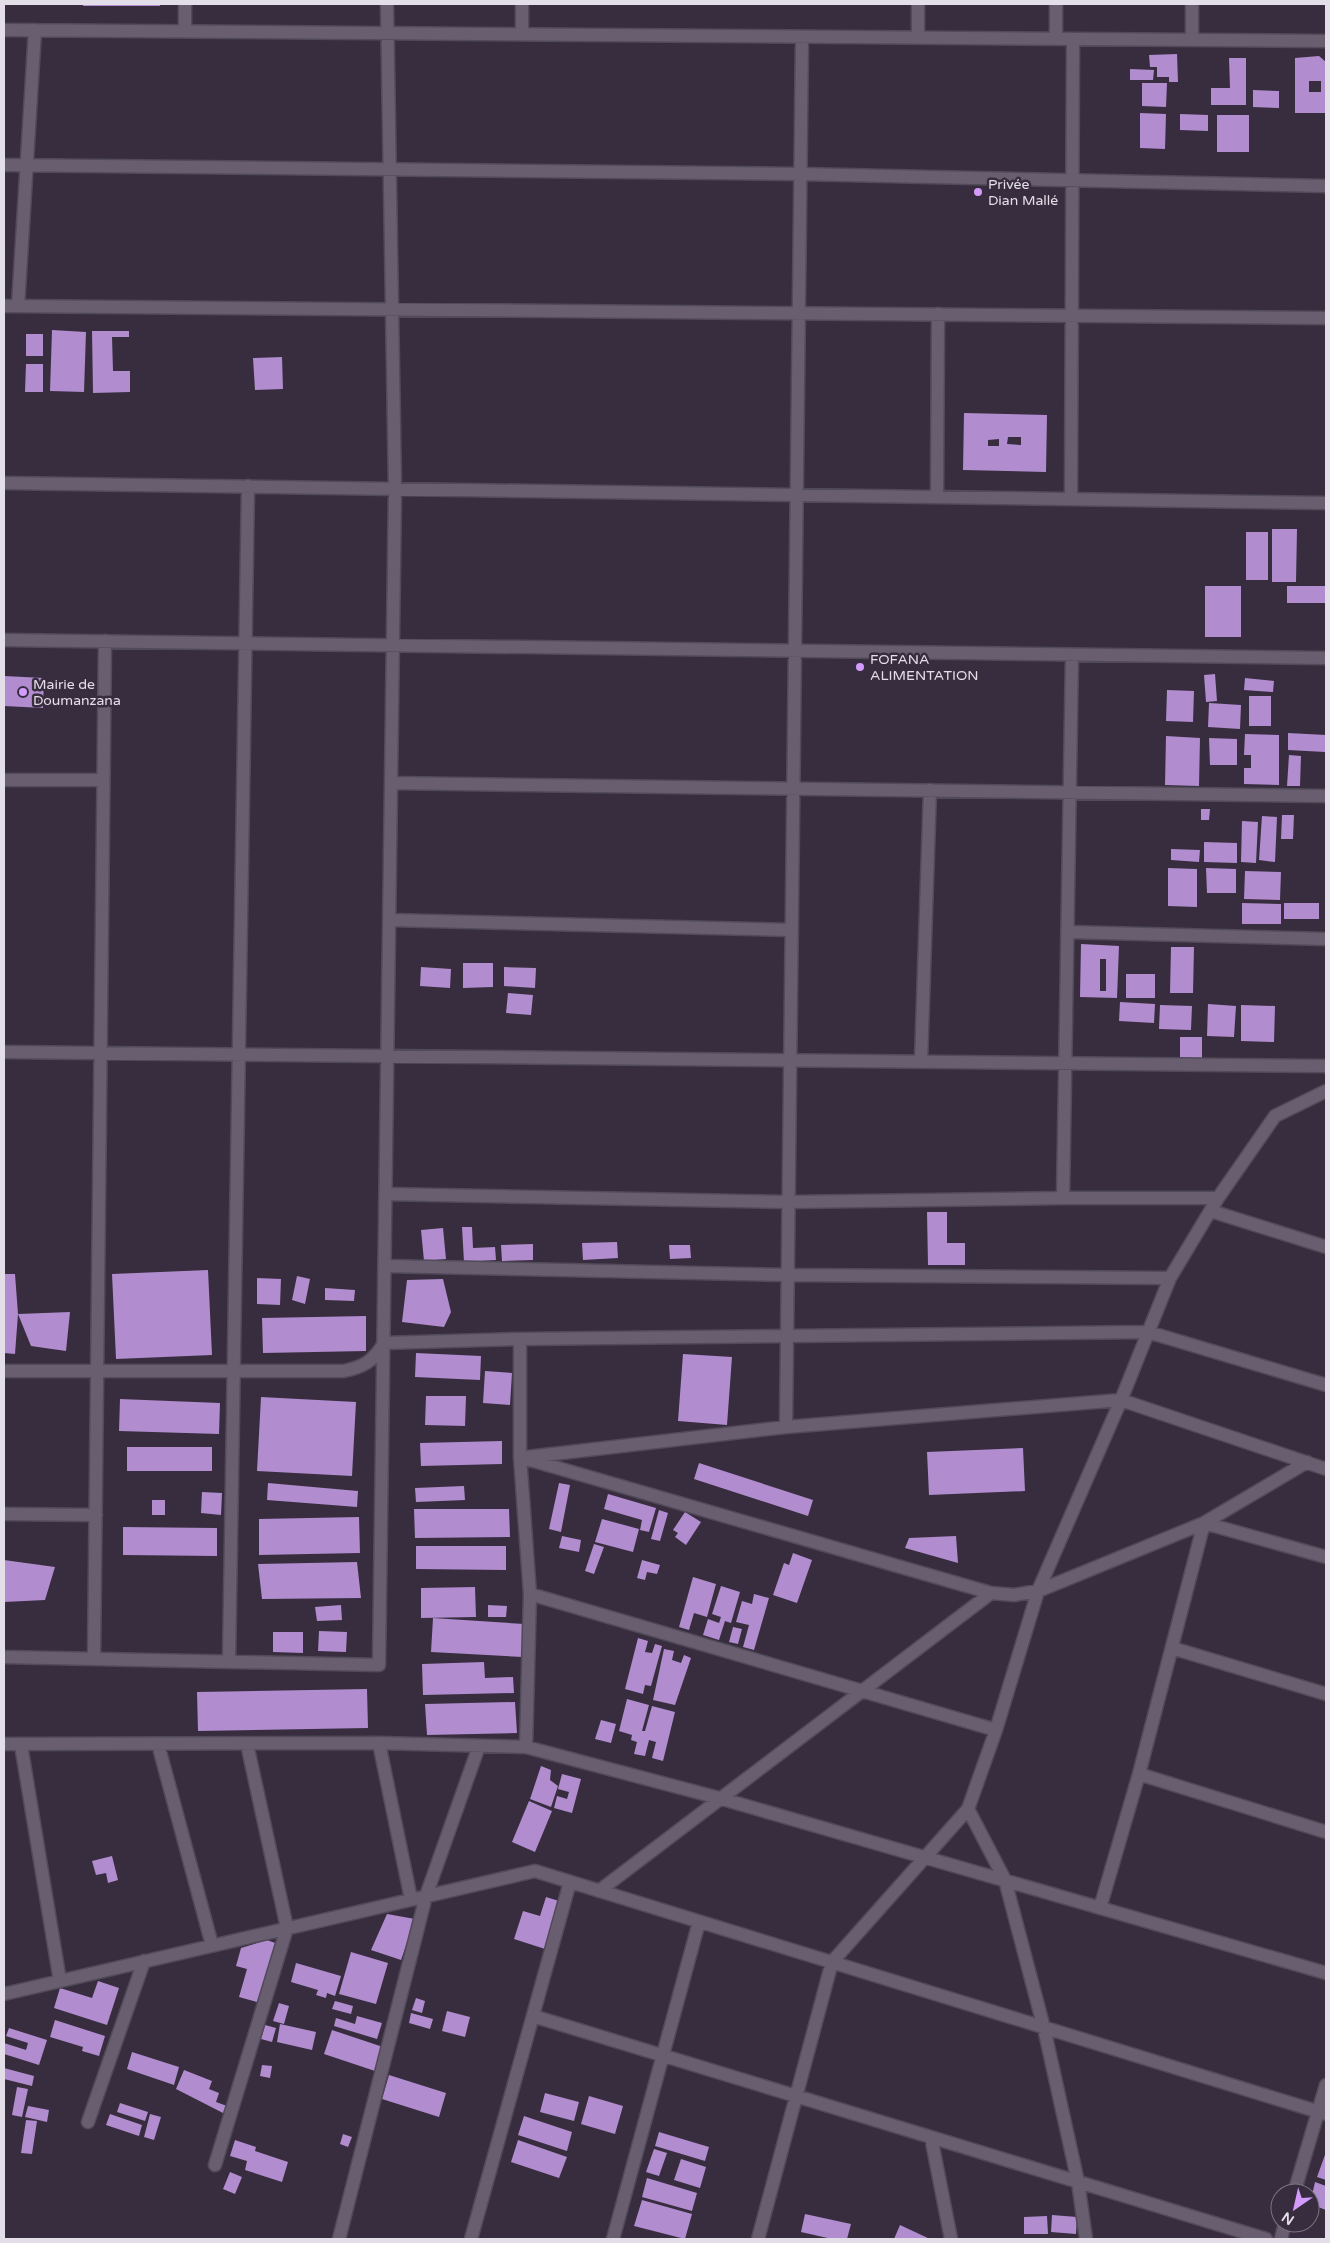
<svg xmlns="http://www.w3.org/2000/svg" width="1330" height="2243" viewBox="0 0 1330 2243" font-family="'Varela Round',sans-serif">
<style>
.building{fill:#b18cce;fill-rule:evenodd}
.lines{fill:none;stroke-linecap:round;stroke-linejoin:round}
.street-casing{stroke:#514a58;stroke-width:15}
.street{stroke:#685e70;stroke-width:12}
.poi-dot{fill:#d39cfc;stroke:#372d3e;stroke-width:2}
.labels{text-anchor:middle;stroke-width:5;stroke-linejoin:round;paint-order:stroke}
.poi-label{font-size:14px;fill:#e4dee9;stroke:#372d3e;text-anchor:start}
</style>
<rect width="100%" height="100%" fill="#372d3e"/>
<path class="building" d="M83,4H160V6H83Z
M1177,54L1178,82H1169V77H1157V67H1150L1149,55Z
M1319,56L1326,62V113H1295V58ZM1309,81H1321V92H1309Z
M1229,58H1246V105H1211V88H1230Z
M1130,69L1154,70L1153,80H1130Z
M1142,83H1167L1166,107L1142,106Z
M1253,90L1279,91V108L1253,107Z
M1140,113L1166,114L1165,149L1140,148Z
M1180,114L1208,115V131L1180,130Z
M1217,115H1249V152H1217Z
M52,330L86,332L84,392L50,391Z
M92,331H129V337H112L113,371H130V392L93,393Z
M26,334H43V356H26Z
M282,357L283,389L255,390L253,358Z
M26,364H43V392H25Z
M964,413L1047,415L1046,472L963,470ZM1008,437H1021V445L1007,444ZM999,439V446H988V440Z
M1272,529H1297L1296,582H1272Z
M1246,532H1268V580H1246Z
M1205,586H1241V637H1205Z
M1287,586H1325V603H1287Z
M1215,674L1217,701L1206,702L1204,675Z
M4,676L44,678L43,708L4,706Z
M1245,678L1274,681L1273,692L1244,690Z
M1167,690L1194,691L1193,722L1166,721Z
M1249,696H1271V726H1249Z
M1209,703L1241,705L1240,729L1208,727Z
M1288,733L1326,735L1325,752L1288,750Z
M1245,734L1279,735V785L1244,784V768H1251V755H1244Z
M1166,736L1200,738L1199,786L1165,785Z
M1209,738L1237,739V765H1210Z
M1289,755L1301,756L1300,786H1287Z
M1201,809H1210L1209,820H1201Z
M1282,815H1294L1293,839H1281Z
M1262,816L1277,817L1275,862L1259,860Z
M1242,821L1258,822L1256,863L1241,862Z
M1204,842L1237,843V863L1204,862Z
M1171,849L1200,850L1199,862L1171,860Z
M1168,868L1197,869V907L1168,906Z
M1206,868L1236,869V893H1207Z
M1245,871L1281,872L1280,900L1244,899Z
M1242,903L1281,904V924H1242Z
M1284,903H1319V919H1284Z
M1081,944L1119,946L1117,998L1080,997ZM1100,959H1106V991H1100Z
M1171,947H1194L1193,993H1170Z
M463,963H493V987L463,988Z
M421,967L451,969L450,988L420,986Z
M504,967L536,968L535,988L504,986Z
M1126,974H1155V998H1126Z
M508,993L533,995L531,1015L506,1013Z
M1120,1002L1155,1004L1154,1023L1119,1021Z
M1208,1004L1236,1006L1234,1037L1207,1036Z
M1160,1005L1192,1006L1191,1030L1159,1029Z
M1241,1005L1275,1006L1274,1042L1241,1041Z
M1180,1037H1202V1060H1180Z
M927,1212H947V1243H965V1265H928Z
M462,1227H472L473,1248L495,1247L496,1260L464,1262Z
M443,1228L446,1259L424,1261L421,1230Z
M617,1242L618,1258L583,1260L582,1243Z
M533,1244V1260L502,1261L501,1245Z
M669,1245H690L691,1258L670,1259Z
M208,1270L212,1355L116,1359L112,1274Z
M4,1274H15L18,1314L70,1312L66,1351L31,1346L18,1314L15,1354L4,1353Z
M297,1276L310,1279L305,1304L292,1300Z
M257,1278L281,1279L280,1305L257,1304Z
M443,1279L451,1312L444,1327L402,1322L407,1280Z
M325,1288L355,1290L354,1301L325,1300Z
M366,1316V1351L263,1353L262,1318Z
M416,1353L481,1356L480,1380L415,1377Z
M683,1354L732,1357L727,1425L678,1421Z
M485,1371L512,1373L510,1405L483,1403Z
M426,1396H466L465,1426L425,1425Z
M261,1397L356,1402L352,1476L257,1471Z
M120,1399L220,1403L219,1434L119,1431Z
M502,1441V1464L421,1466L420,1443Z
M127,1447H212V1471H127Z
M1023,1448L1025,1491L929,1495L927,1452Z
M699,1463L813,1500L808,1516L694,1479Z
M268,1483L358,1491L357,1507L267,1500Z
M559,1483L570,1485L561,1532L549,1529Z
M464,1486L465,1500L416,1502L415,1488Z
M202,1492L222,1493L221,1515L201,1513Z
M608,1494L656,1508L649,1532L640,1530L642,1520L604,1509Z
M152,1500H165V1515H152Z
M414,1509H509L510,1537L415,1538Z
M659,1510L668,1513L660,1541L651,1539Z
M685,1512L701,1522L686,1545L675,1537L678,1533L673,1530Z
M359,1517L360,1553L259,1555V1519Z
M602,1519L639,1529L633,1552L595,1542Z
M123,1527L217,1528V1556L123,1555Z
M562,1536L581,1540L579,1552L559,1548Z
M956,1536L958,1563L905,1548L909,1538Z
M594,1544L604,1547L594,1574L585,1571Z
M416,1546H506V1570L416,1569Z
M793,1553L812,1560L797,1603L773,1595L784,1563L789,1565Z
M4,1560L55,1567L45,1600L4,1602Z
M642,1560L660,1565L657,1574L647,1572L645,1580L637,1578Z
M357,1562L361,1598L262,1599L258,1564Z
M693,1577L716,1584L707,1617L694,1613L689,1630L679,1627Z
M721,1586L740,1592L731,1623L725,1621L719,1640L703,1635L708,1619L719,1623L721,1617L712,1614Z
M475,1587L476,1617L421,1618V1588Z
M754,1594L769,1598L754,1650L743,1647L749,1625L736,1622L742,1601L752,1604Z
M341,1605L342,1620L317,1621L315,1607Z
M488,1605L507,1606L506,1617H488Z
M433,1618L524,1624L522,1657L431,1652Z
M733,1627L742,1629L738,1644L729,1642Z
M319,1631L347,1632L346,1652L318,1651Z
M273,1632H303V1653L273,1652Z
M638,1638L648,1641L645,1652L652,1653L655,1644L662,1646L651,1686L645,1685L643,1694L625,1689Z
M664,1649L674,1651L672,1660L681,1663L684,1655L691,1658L675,1705L653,1700Z
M484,1662L485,1678L513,1677L514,1693L423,1695L422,1664Z
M367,1689L368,1728L198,1731L197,1692Z
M627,1699L649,1705L642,1731H645L652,1706L675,1712L663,1761L652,1758L656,1742L649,1740L645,1756L634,1754L637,1742L631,1740L632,1735L619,1731Z
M515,1702L517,1733L427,1735L425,1704Z
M601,1720L616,1724L611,1743L595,1739Z
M541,1766L551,1770L550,1780L558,1786L551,1807L530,1799Z
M562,1774L581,1779L572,1813L554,1808L557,1796L567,1799L569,1792L558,1789Z
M529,1801L552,1811L535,1852L512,1842Z
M112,1856L118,1880L108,1883L106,1873L96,1875L92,1861Z
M546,1897L559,1901L545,1949L514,1939L523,1911L540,1916Z
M387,1914L415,1919L401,1960L371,1950Z
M267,1940L278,1944L260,2003L239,1997L247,1969L236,1966L241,1948Z
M351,1952L388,1963L376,2004L339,1994Z
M296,1963L341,1976L335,1996L327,1993L326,1998L316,1995L318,1990L291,1982Z
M98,1981L119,1988L107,2025L54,2008L60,1988L92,1998Z
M416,1998L425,2001L422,2013L412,2010Z
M335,2001L353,2006L351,2014L332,2009Z
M279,2003L289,2006L284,2024L273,2021Z
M447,2011L470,2017L465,2037L442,2031Z
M411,2013L433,2019L430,2029L409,2023Z
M357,2016L382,2023L377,2039L334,2026L336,2018L355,2024Z
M55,2020L105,2036L99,2056L82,2051L83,2047L50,2037Z
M280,2024L316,2032L312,2050L277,2042Z
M265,2025L276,2028L272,2042L261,2039Z
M9,2028L47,2040L39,2065L4,2054V2043L26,2050L28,2043L6,2036Z
M332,2030L383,2047L375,2071L324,2054Z
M132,2052L179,2067L174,2085L127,2069Z
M262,2065L272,2066L270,2078L260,2076Z
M4,2068L34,2076L32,2086L4,2079Z
M184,2070L212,2081L209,2089L219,2093L216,2102L227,2106L223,2113L176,2089Z
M389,2075L446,2093L439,2117L382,2099Z
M17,2087L28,2089L22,2117L12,2115Z
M545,2093L579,2102L574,2121L540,2112Z
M589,2096L623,2106L615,2134L581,2124Z
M120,2103L148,2112L145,2121L117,2112Z
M28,2106L49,2110L47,2122L25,2117Z
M110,2114L142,2125L139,2136L106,2125Z
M150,2114L161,2117L154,2140L144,2137Z
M524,2116L572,2132L567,2151L518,2135Z
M26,2120L37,2121L32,2154L21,2153Z
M659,2132L709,2147L705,2161L655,2146Z
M343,2134L352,2137L348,2147L340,2144Z
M235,2140L256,2147L255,2151L288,2162L282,2182L245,2170L247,2161L230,2156Z
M518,2140L567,2157L559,2178L511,2162Z
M654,2149L667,2153L659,2176L646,2172Z
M1326,2152V2180L1317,2177Z
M681,2159L706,2167L700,2188L674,2180Z
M230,2172L242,2177L235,2194L223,2189Z
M647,2178L697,2193L692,2211L642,2197Z
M1315,2182L1326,2186V2210L1310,2204Z
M642,2200L692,2214L685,2239L634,2226Z
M805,2214L851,2224L847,2239H832L801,2232Z
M1052,2215L1077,2217L1076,2234L1051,2232Z
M1047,2216L1048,2234H1024V2217Z
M900,2225L930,2239H894Z"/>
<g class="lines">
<g class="street-casing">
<path id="street" d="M185,4V31
M1056,4V38
M1192,4V40
M4,30L1326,41
M522,34V4
M918,37V4
M4,165L800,174L1326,186
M4,306L1326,318
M18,306L35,30
M4,483L1326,503
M937,497L938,314
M1071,499L1073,39
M4,640L1326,658
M4,780H103
M391,783L1326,796
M390,920L791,930
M1068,932L1326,939
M4,1052L1326,1066
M921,1062L930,790
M386,1194L788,1202L1063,1198H1218
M1063,1198L1072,655
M1211,1211L1326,1247
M385,1266L788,1275L1170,1278
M520,1339V1457L530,1594L526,1747
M4,1371H344C363,1367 374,1361 384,1343L520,1339L1148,1332L1326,1385
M786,1427L802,37
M520,1457L991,1593L1014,1595L1038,1591L1204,1523L1307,1462
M527,1457L786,1427L1121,1400L1326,1469
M4,1514L96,1515
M530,1594L996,1730
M1172,1648L1326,1694
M4,1657L379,1665L395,489L387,4
M94,1659L105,641
M229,1662L248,486
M379,1743L411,1899
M4,1744L379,1743L526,1747L719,1798L1326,1973
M158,1744L212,1945
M21,1745L60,1981
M1139,1774L1326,1832
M968,1809L1005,1880L1044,2028L1078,2182L1086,2239
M599,1891L991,1593
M1100,1908L1139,1774L1204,1523L1326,1557
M4,1994L535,1871L1326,2114
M533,2016L1266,2239
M88,2122L144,1961
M931,2137L951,2239
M215,2165L287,1928L247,1744
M1294,2193L1326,2085
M339,2239L426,1896L479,1746
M471,2239L570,1882
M613,2239L699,1922
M758,2239L832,1962L968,1809L996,1730L1038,1591L1121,1400L1170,1278L1218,1198L1275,1116L1326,1091
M1281,2239L1285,2223"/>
</g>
<use href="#street" class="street"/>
</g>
<g class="poi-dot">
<circle cx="978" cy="192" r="5"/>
<circle cx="860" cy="667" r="5"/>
<circle cx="23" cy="692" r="5"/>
</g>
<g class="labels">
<g class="poi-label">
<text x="988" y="189">Privée<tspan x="988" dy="16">Dian Mallé</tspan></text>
<text x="870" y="664">FOFANA<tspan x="870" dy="16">ALIMENTATION</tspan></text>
<text x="33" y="689">Mairie de<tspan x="33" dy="16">Doumanzana</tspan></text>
</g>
</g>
<rect width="1330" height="2243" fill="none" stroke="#e4dee9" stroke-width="10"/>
<g transform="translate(1295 2208) rotate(214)"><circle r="24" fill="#372d3e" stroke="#7c7482"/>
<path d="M0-4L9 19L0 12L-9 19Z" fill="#d39cfc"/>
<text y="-8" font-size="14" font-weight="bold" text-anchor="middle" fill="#e4dee9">N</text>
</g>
</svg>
